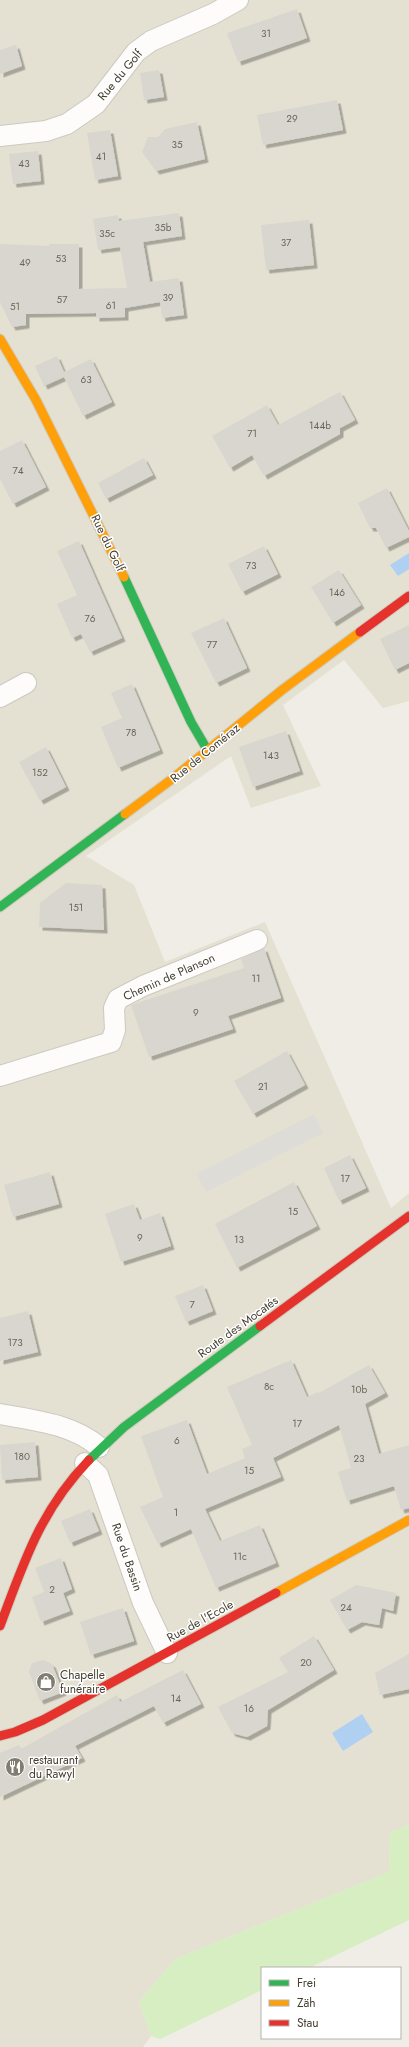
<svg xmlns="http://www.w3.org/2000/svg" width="409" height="2047" viewBox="0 0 409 2047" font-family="Jost,sans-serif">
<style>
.residential{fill:#e4e1d2}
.green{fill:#d7edc2}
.parking{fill:#dedcd6}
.water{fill:#b0d0f2}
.building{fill:#d8d6ce;filter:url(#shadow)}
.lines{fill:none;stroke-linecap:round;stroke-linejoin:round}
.street-casing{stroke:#cbc9c1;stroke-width:22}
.fast-casing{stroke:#cfccbb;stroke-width:11}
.slow-casing{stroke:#cfccbb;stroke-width:11}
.jam-casing{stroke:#cfccbb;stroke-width:11}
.street{stroke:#fdfcfb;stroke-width:20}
.fast{stroke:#30b455;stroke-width:9}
.slow{stroke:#ff9f0a;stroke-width:9}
.jam{stroke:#e5322d;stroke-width:9}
.labels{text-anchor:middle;stroke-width:3;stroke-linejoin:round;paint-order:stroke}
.number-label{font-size:10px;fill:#6a665a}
.street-label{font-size:12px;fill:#454032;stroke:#fff}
.poi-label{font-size:12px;fill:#454032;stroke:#fff;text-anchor:start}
</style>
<defs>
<filter id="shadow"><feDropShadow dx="3.5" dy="3.5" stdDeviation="0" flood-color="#0004"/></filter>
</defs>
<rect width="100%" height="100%" fill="#efede5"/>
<path class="residential" d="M0,0H409V701L383,708L344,660L283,705L321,786L251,808L231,756L86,856L134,885L165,962L265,922L391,1208L409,1193V1824L390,1833L389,1872L175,1959L139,2002L151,2036L143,2047H0Z"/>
<path class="green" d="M409,1824V1920L309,1968H262V1990L160,2039L151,2036L139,2002L175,1959L389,1872L390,1833Z"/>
<path class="parking" d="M314,1114L323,1133L206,1192L196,1174Z"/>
<path class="water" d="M409,553V569L398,576L390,565Z
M362,1714L373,1732L343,1751L332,1733Z"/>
<path class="building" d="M297,9L307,38L238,62L227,33Z
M16,45L22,66L0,74V50Z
M159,70L164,97L144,100L140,73Z
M337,100L343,130L263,145L257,115Z
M197,122L205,159L156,171L142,152L148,137H158L165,129Z
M110,130L118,176L95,180L87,133Z
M38,151L41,181L13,184L9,154Z
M179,213L182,236L143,242L150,282L179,278L184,315L162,318L160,302L125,308V317L96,318V313L26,314V325L12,327L0,302V244L49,246V244H79V289L127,288L120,247L98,250L93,219L118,215L119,221Z
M309,220L314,265L266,270L261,225Z
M57,356L64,372L91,359L112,402L83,416L64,377L44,386L35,366Z
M340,392L355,420L340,428V434L264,476L252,455L230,468L212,436L267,405L278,425Z
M22,440L46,487L13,504L0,479V451Z
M144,458L153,475L106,499L98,483Z
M387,488L409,531V537L386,548L376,528H370L358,503Z
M79,541L122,638L90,652L81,634L72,638L57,604L77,595L57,551Z
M264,546L278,574L242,592L228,564Z
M339,570L361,605L333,623L311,587Z
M224,618L247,668L216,683L191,633Z
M409,625V663L395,670L380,639Z
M132,684L160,750L118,768L101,727L122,718L111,693Z
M286,731L300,771L253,787L239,747Z
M46,747L66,787L40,801L19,762Z
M66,883L102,885L104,930L39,927L40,903Z
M264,948L281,998L228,1016L233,1029L149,1057L131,1005L244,968L241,959Z
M287,1051L305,1085L253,1114L234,1081Z
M350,1155L366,1188L339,1201L324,1168Z
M50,1172L59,1204L13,1217L4,1185Z
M294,1182L317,1226L237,1268L215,1224Z
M134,1204L140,1220L160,1213L171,1246L121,1262L105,1214Z
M203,1285L213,1311L186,1322L175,1296Z
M28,1311L38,1352L0,1361V1318Z
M291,1360L307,1397L318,1392L319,1393L369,1365L385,1393L365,1404L379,1454L409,1445V1508L401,1510L394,1486L347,1501L338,1472L351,1468L339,1425L273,1458L281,1477L205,1509L220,1541L260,1525L276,1563L216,1588L191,1529L158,1544L140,1507L163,1497L141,1436L187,1420L207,1474L245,1458L242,1449L252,1445L227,1387Z
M35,1442L38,1477L2,1480L0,1445Z
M90,1509L99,1531L70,1543L61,1521Z
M61,1558L72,1589L63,1593L70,1611L41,1622L32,1597L44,1592L35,1568Z
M356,1585L396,1593L393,1611L382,1608L379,1625L362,1622L347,1630L330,1600Z
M123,1608L134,1641L91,1655L80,1622Z
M314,1636L334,1670L268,1710L267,1726L247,1737L232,1733L218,1707L288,1672L279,1658Z
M409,1654V1689L380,1695L375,1673Z
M43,1660L52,1664L63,1692L40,1701L29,1672L32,1663Z
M183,1670L201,1704L163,1723L154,1706L75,1746L82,1758L0,1797V1753L19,1745L21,1749L117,1695L120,1702Z"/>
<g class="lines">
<g class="street-casing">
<path id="street" d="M0,136L46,131L67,124L96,104L136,52L151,41L213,14L238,0
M0,697L26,683
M0,1076L111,1042L115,1030L114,1008L118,999L143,986L257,940
M0,1414C33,1420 73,1424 99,1447
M85,1463L98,1475L143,1603L167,1653"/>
</g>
<g class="fast-casing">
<path id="fast" d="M124,577L191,722L208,751
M0,907L125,814
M89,1460L124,1427L260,1326"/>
</g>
<g class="slow-casing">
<path id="slow" d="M0,339L36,400L124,577
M125,814L172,779L282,690L360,632
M276,1593L409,1520"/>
</g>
<g class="jam-casing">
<path id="jam" d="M360,632L409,596
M260,1326L409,1216
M0,1626C24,1562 40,1511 89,1460
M0,1736L15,1732L43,1720L276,1593"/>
</g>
<use href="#street" class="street"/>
<use href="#fast" class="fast"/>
<use href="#slow" class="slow"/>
<use href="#jam" class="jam"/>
</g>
<defs>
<g id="shop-disc" transform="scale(1)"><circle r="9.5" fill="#807d71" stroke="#fff"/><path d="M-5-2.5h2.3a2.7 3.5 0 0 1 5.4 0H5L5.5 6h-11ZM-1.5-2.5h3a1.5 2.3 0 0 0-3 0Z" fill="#fff"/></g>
<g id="restaurant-disc" transform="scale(1)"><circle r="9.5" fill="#807d71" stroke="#fff"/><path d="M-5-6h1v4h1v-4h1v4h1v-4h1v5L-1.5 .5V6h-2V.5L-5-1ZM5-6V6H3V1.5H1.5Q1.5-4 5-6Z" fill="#fff"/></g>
</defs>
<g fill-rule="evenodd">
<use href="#shop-disc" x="46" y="1682"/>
<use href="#restaurant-disc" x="15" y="1767"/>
</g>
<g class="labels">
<g class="number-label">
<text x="266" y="37">31</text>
<text x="292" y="122">29</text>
<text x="177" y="148">35</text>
<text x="101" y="160">41</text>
<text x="24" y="167">43</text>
<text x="163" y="231">35b</text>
<text x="107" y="237">35c</text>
<text x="286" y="246">37</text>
<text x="61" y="262">53</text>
<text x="25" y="266">49</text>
<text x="168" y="301">39</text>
<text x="62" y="303">57</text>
<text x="111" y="309">61</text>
<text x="15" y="310">51</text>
<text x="86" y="383">63</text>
<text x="320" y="429">144b</text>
<text x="252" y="437">71</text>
<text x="18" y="474">74</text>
<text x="251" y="569">73</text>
<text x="337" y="596">146</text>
<text x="90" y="622">76</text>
<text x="212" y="648">77</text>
<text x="131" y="736">78</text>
<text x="271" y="759">143</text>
<text x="40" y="776">152</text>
<text x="76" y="911">151</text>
<text x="256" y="982">11</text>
<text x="196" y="1016">9</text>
<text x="263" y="1090">21</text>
<text x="345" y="1182">17</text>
<text x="293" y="1215">15</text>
<text x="140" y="1241">9</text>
<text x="239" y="1243">13</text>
<text x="192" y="1308">7</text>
<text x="15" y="1346">173</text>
<text x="269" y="1390">8c</text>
<text x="359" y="1393">10b</text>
<text x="297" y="1427">17</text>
<text x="177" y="1444">6</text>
<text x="22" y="1460">180</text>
<text x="359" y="1462">23</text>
<text x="249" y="1474">15</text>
<text x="176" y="1516">1</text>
<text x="240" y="1560">11c</text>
<text x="52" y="1593">2</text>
<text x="346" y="1611">24</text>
<text x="306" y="1666">20</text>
<text x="176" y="1702">14</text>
<text x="249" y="1712">16</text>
</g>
<g class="street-label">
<text transform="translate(120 75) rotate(-50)" y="4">Rue du Golf</text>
<text transform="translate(108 543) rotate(64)" y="4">Rue du Golf</text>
<text transform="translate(205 753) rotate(-39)" y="4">Rue de Coméraz</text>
<text transform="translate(169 977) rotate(-24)" y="4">Chemin de Planson</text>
<text transform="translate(238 1327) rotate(-36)" y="4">Route des Mocatés</text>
<text transform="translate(127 1557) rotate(71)" y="4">Rue du Bassin</text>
<text transform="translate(200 1621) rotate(-29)" y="4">Rue de l'Ecole</text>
</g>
<g class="poi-label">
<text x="60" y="1679">Chapelle<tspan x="60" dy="14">funéraire</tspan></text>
<text x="29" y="1764">restaurant<tspan x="29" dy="14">du Rawyl</tspan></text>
</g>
</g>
<rect x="261" y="1967" width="140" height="72" fill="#ffffff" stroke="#b5b3ad"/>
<rect x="269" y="1980" width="20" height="6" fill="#30b455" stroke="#b5b3ad"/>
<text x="297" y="1987" font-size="12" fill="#454032">Frei</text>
<rect x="269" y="2000" width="20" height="6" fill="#ff9f0a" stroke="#b5b3ad"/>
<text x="297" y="2007" font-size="12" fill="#454032">Zäh</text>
<rect x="269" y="2020" width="20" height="6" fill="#e5322d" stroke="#b5b3ad"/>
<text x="297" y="2027" font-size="12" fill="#454032">Stau</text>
</svg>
